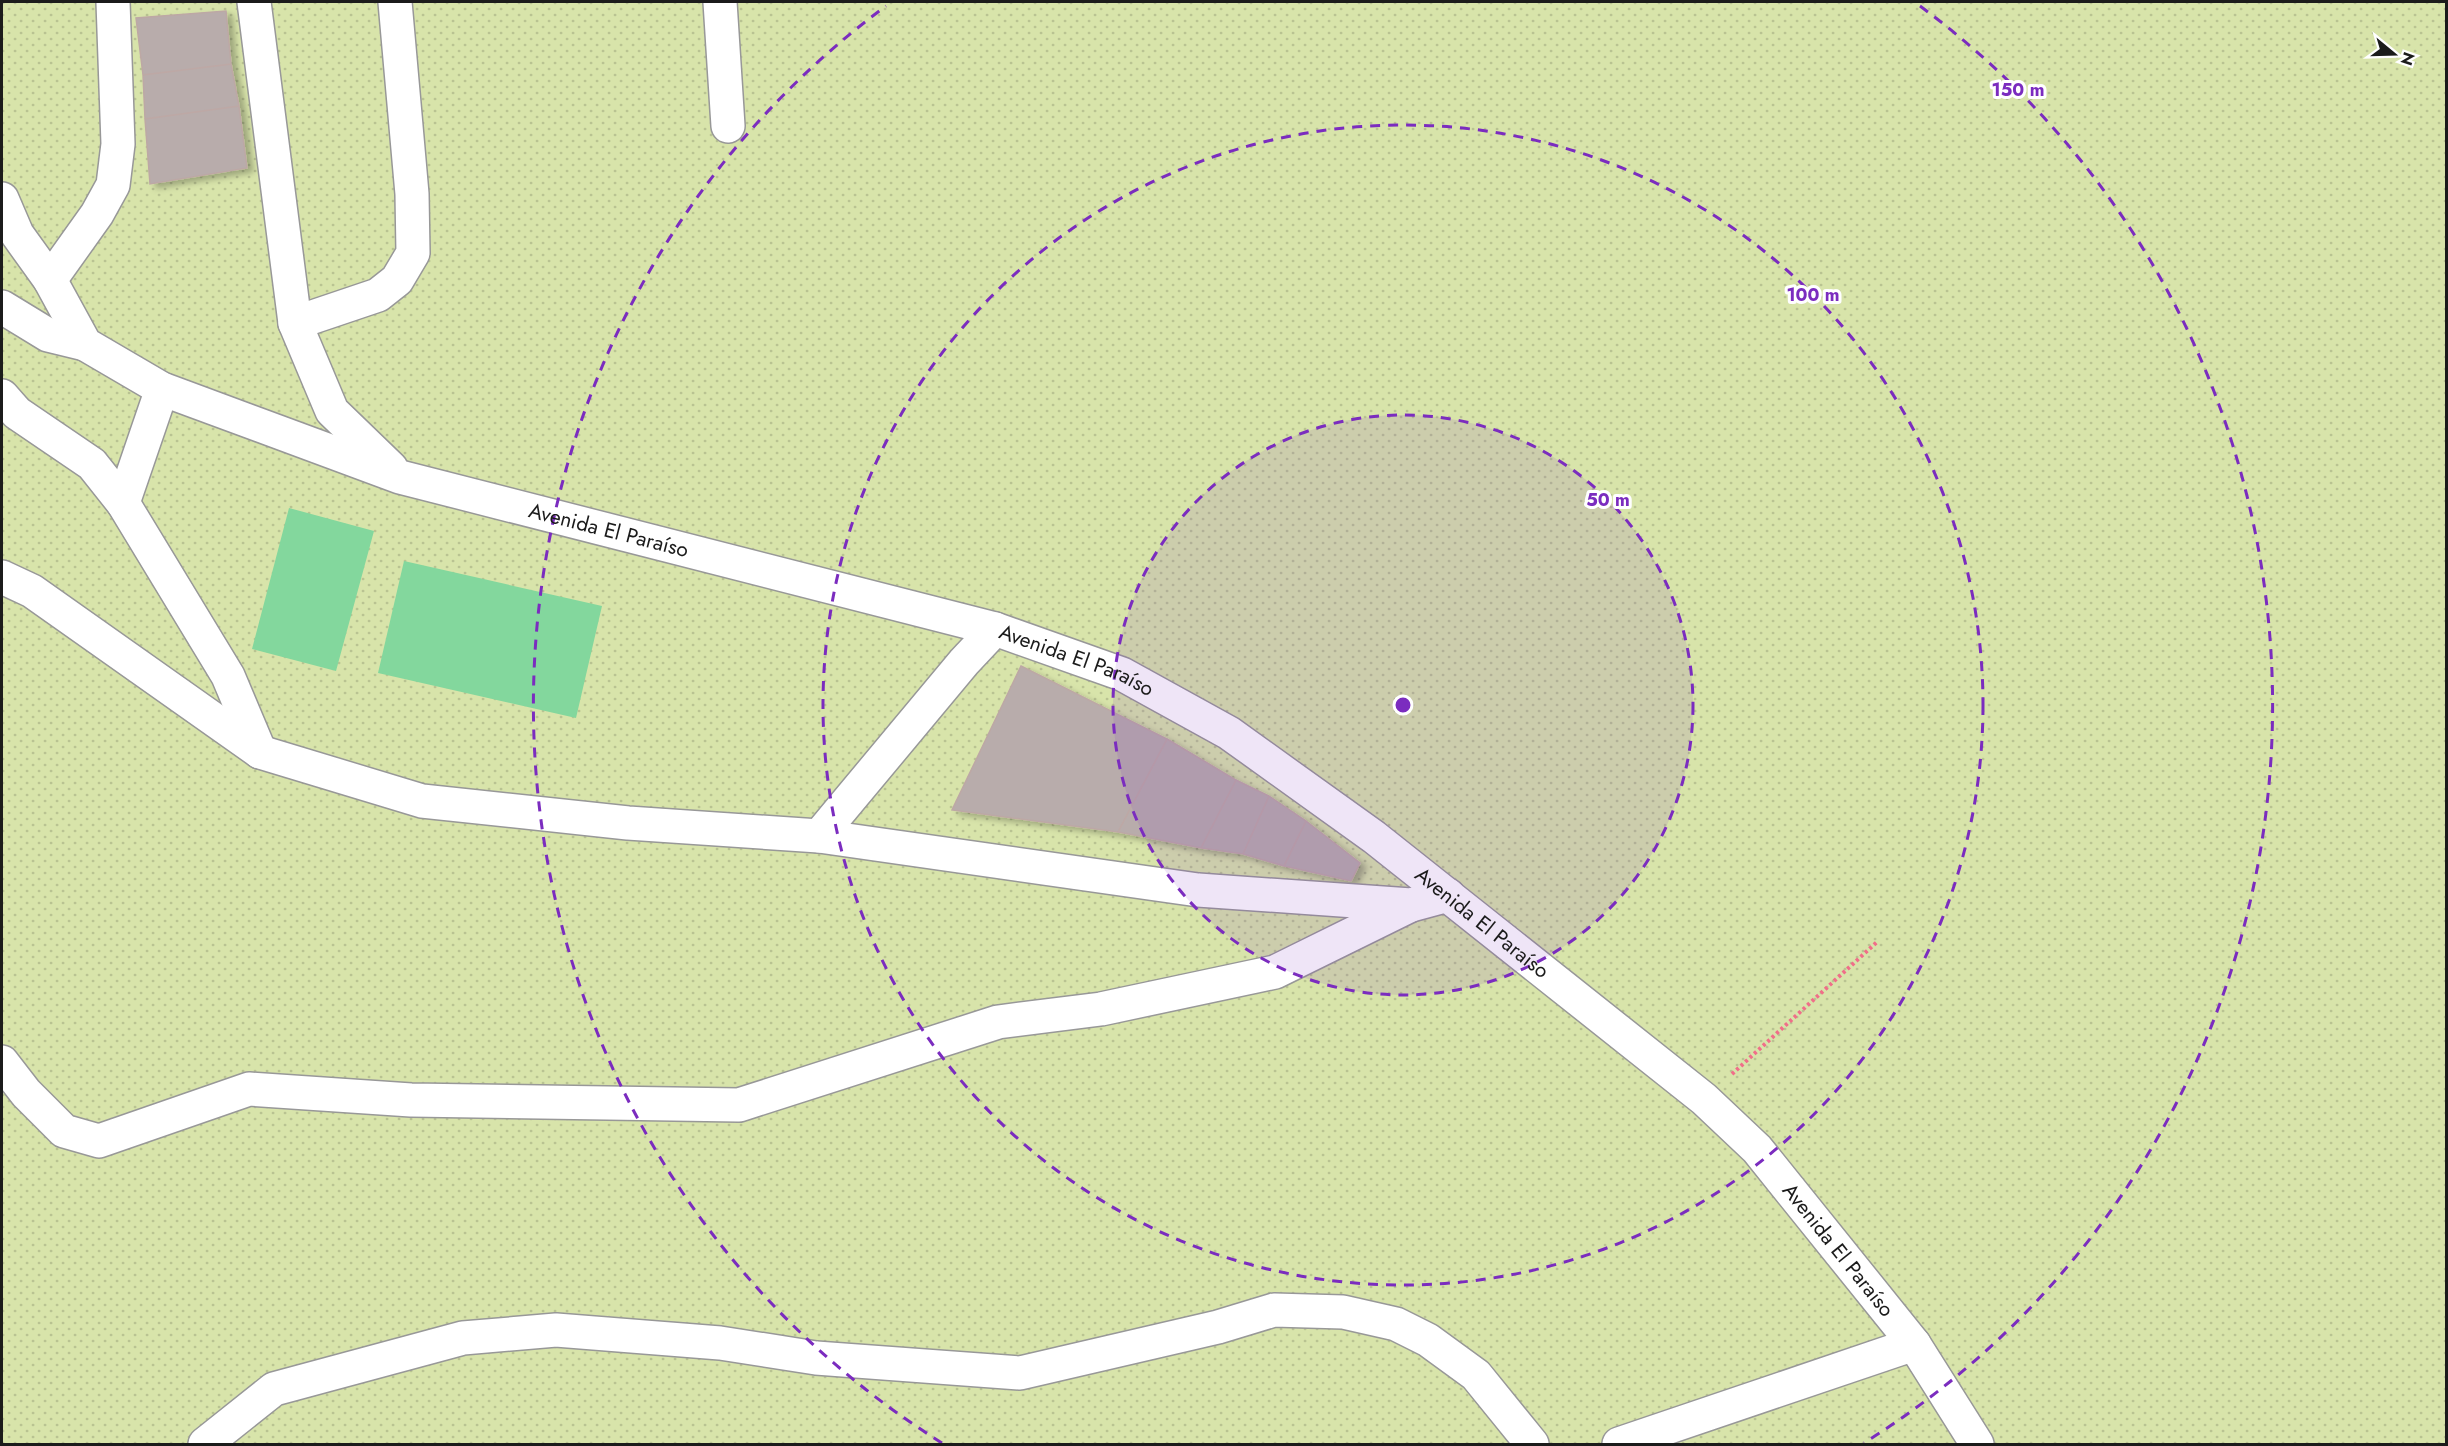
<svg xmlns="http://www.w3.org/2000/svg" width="2448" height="1446" viewBox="0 0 2448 1446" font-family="Jost,sans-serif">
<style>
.grass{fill:url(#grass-dots)}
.pitch{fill:#83d79d}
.building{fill:#b8acab;stroke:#bda8a5;stroke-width:1.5;filter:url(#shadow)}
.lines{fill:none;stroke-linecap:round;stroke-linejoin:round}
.street-casing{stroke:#989898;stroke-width:36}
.path{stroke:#f06e89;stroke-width:4;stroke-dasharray:3 3;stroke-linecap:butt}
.street{stroke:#fff;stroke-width:33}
.ring{fill:none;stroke:#7b2cbf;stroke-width:3;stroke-dasharray:10 8}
.labels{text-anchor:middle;stroke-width:6;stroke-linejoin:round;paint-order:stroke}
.street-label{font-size:21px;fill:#1b1b1b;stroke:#fff}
.centre{fill:#7b2cbf;stroke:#fff;stroke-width:3}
.ring-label{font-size:18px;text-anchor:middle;font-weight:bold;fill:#7b2cbf;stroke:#fff;stroke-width:6;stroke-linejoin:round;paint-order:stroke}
</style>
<defs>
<pattern id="grass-dots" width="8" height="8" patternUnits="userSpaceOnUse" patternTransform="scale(1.5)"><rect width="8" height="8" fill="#d8e4aa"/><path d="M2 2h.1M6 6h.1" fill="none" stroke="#b9c392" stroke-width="1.8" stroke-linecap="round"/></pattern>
<filter id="shadow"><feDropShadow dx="6" dy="4" stdDeviation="3" flood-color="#0004"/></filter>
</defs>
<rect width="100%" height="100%" fill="#ece5e1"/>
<path class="grass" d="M2,2H2446V1444H2Z"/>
<path class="pitch" d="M289,508L374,531L336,671L252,649Z
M404,561L602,606L576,718L378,673Z"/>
<path class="building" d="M226,11L231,64L143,75L136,18Z
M231,64L239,106L145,119L143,75Z
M239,106L247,168L150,184L145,119Z
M1021,666L1167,739L1118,832L952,810Z
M1167,739L1236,780L1201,848L1118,832Z
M1236,780L1269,796L1243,854L1201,848Z
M1269,796L1306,821L1284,866L1243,854Z
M1306,821L1360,863L1351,881L1284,866Z"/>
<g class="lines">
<g class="street-casing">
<g id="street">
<path d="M254,2L295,323L332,411L391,468"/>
<path d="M720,2L728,126"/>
<path id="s1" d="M2,199L17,234L50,280L85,344L162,389L400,477L995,629L1122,674L1229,733L1374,837L1704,1099L1757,1149L1914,1344L1977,1444"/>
<path d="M50,280L97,214L113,185L118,144L113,2"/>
<path d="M2,307L48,335L85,344"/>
<path d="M295,323L378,295L397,280L413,253L412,194L395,2"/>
<path d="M2,396L17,413L92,464L123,503L228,676L260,752"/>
<path d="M123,503L162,389"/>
<path d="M2,577L32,591L260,752L422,801L628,823L819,836L1198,890L1411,905L1448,895"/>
<path d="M819,836L964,662L995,629"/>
<path d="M2,1062L26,1093L64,1131L99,1141L249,1089L411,1100L739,1105L998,1022L1101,1009L1275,972L1409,906"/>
<path d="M205,1444L274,1389L463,1338L556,1330L720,1343L816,1358L1020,1373L1218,1327L1274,1310L1343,1312L1396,1324L1428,1340L1476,1375L1532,1444"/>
<path d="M1619,1444L1914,1344"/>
</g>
</g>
<path class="path" d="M1732,1074L1877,942"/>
<use href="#street" class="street"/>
</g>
<circle cx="1403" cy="705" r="290" fill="#7b2cbf" fill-opacity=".12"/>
<g class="ring">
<circle cx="1403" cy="705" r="290"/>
<circle cx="1403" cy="705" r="580"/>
<path d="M942 1443A870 870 0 0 1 886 6M1920 6A870 870 0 0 1 1864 1443"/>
</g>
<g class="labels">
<g class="street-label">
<text dy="7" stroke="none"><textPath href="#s1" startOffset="726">Avenida El Paraíso</textPath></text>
<text dy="7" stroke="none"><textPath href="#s1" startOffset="1212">Avenida El Paraíso</textPath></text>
<text dy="7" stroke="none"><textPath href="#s1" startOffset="1698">Avenida El Paraíso</textPath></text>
<text dy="7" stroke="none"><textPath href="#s1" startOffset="2184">Avenida El Paraíso</textPath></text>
</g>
</g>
<circle cx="1403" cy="705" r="9" class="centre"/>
<g class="ring-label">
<text x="2018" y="96">150 m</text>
<text x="1813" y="301">100 m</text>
<text x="1608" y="506">50 m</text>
</g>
<rect width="2448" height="1446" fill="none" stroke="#1b1b1b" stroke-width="6"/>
<g transform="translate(2394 54) rotate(109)" stroke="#ffffff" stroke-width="4.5" paint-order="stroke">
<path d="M0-4.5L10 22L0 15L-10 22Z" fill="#1b1b1b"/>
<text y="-9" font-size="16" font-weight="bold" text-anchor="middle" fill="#1b1b1b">N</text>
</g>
</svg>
